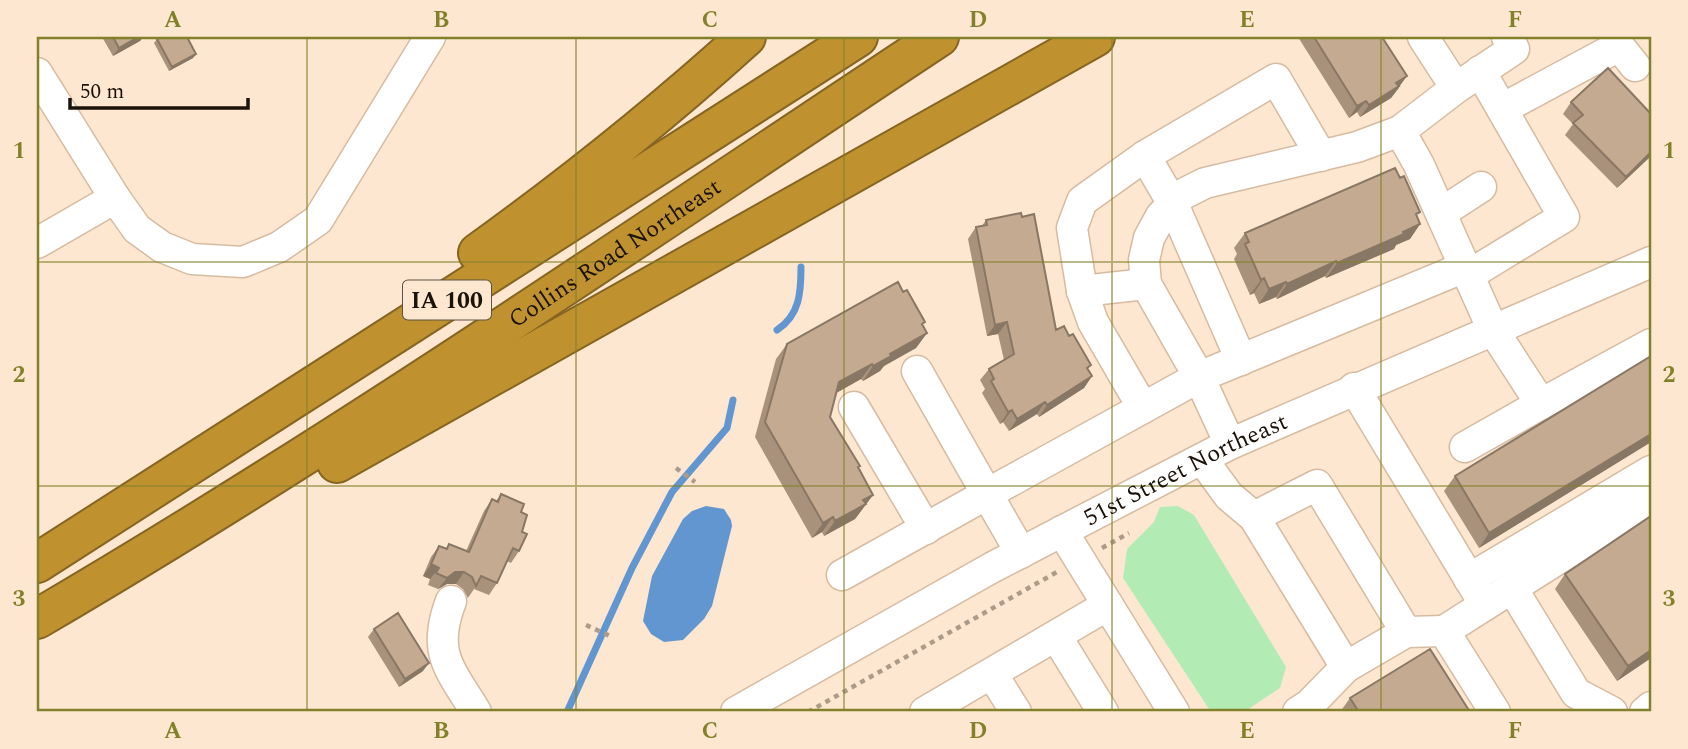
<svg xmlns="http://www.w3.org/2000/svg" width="1688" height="749" viewBox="0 0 1688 749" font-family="Spectral,serif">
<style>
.green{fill:#b2ebb4}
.water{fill:#6196d0}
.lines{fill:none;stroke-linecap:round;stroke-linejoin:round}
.stream{stroke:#6196d0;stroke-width:7}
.minor-casing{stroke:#d6bba1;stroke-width:33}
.highway-casing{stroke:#866522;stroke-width:42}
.path{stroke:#ac9b89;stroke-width:4.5;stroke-dasharray:5 5;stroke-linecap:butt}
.minor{stroke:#fff;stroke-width:30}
.highway{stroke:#bf922f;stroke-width:38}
.wall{fill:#a9927c}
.shaded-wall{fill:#897765}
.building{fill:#c4aa90;stroke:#897765;stroke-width:2}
.grid{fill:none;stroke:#828028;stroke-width:2;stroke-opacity:0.55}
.labels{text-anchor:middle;stroke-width:5;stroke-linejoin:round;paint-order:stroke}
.shield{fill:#fde7d1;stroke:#5f5245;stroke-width:2}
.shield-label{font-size:23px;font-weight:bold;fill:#1b1209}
.street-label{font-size:24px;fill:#1b1209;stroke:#fde7d1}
.neatline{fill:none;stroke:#828028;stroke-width:2.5}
.grid-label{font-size:23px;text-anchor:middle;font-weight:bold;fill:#828028}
</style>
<rect width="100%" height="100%" fill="#fde7d1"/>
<path class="green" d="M1178,506L1194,515L1286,667L1280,688L1244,712H1211L1123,578L1127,549L1154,522L1160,507Z"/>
<path class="water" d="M706,506L724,509L731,520L732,526L712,606L704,619L683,640L664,642L651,634L643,621L652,576L683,519L692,511Z"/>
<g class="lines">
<path class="stream" d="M777,330C800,315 801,292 801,267
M567,712L632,568L672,492L727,428L733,400"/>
<g class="minor-casing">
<g id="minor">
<path d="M1423,37L1456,88"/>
<path d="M37,73L115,198L37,243"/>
<path d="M1502,109L1619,46L1635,66"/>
<path d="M1400,131L1419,165L1493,330L1541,404L1651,344"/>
<path d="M1145,156L1173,204L1241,360"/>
<path d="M115,198L137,229L162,247L192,259L243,262L279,247L318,220L430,37"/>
<path d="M1441,213L1481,187"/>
<path d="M1469,275L1564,217L1480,71"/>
<path d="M1082,291L1146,284"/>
<path d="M1354,388L1485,605"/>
<path d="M854,407L926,529"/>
<path d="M1143,408L1093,322L1082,291L1072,228L1082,201L1145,156L1276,79L1321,156"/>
<path d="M1230,444L1199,377L1146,284L1144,260L1149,238L1161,216L1181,195L1205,183L1357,147L1400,131L1456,88L1514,49L1507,37"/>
<path d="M1465,447L1541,404"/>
<path d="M1202,459L1229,496L1254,517L1317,485L1406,632L1444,631"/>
<path d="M1254,517L1346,667L1406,632"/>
<path d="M1062,531L1174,712"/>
<path d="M1021,553L987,494L1199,377L1465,267"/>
<path d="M842,575L987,494L917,371"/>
<path d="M1469,579L1651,471"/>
<path d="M1512,588L1576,693L1612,712"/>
<path d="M451,601C431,653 450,669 476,712"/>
<path d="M1056,636L1103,712"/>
<path d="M992,674L1016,712"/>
<path id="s1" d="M736,712L993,567L1230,444L1651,262"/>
<path d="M925,712L1108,605"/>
<path d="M1298,712L1309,705L1346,667"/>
<path d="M1495,712L1444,631L1651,500"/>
<path d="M1645,712L1651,707"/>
</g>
</g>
<g class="highway-casing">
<g id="highway">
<path d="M478,253C571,186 661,114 746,37"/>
<path d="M337,463L1095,37"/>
<path d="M37,563L858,37"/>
<path id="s2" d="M37,619C346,438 641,234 939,37"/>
</g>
</g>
<path class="path" d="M676,468L695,482
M1102,548L1129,533
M586,625L610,636
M808,712L1057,572"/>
<use href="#minor" class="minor"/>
<use href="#highway" class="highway"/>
</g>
<path class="wall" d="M102,37H143L140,41L113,56Z
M1298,37H1382L1399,88L1391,98L1360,117L1357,112L1349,118Z
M157,39L196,54L193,58L169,71L154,43Z
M1571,102L1651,156L1617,188L1565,135L1573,124L1563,114Z
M1417,217L1420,224L1410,239L1396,245L1394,249L1326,278L1325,276L1277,299L1276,297L1259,304L1254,293L1250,295L1234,259L1237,254L1234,248L1245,233Z
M986,220L1056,330L1088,369L1092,376L1084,388L1039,417L1037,414L1009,431L1003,422L1000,424L982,393L985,389L980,380L989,369L1004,360L998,334L987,336L968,239L976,227L982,226Z
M923,325L927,333L916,348L884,366L880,371L863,381L861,379L836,393L830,417L860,466L858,468L873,495L855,519L824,536L822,532L812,538L755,437L776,359L787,344Z
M1651,356V442L1479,548L1444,491L1455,476Z
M501,494L521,512L522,532L519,551L511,563L507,561L497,583L489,595L474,589L468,598L463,589L456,584H447L438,589L428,585L430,579L423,576L431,557L439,546L446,548L449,544L466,551L484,511L492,499L496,501Z
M1565,574L1651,658L1617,681L1555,589Z
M374,629L423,671L399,687L368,637Z
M1350,698L1470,712H1340Z"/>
<path class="shaded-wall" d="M138,37H143L140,41L113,56L119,48Z
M196,54L193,58L169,71L172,67Z
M1407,76L1391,98L1360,117L1369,105L1396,83Z
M1366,101L1357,112L1349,118L1357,106Z
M1651,152V156L1617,188L1626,177Z
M1420,224L1410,239L1396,245L1394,249L1326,278L1337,263Z
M1336,261L1325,276L1277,299L1287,284Z
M1264,278L1254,293L1250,295L1261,280Z
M1286,282L1276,297L1259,304L1269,289Z
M1007,322L998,334L987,336L995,325Z
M927,333L916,348L884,366L880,371L863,381L873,366L890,354Z
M872,364L861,379L829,397L839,382Z
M1092,376L1084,388L1039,417L1047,405Z
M1045,402L1037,414L1009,431L1017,419Z
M1012,410L1003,422L1000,424L1008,412Z
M1651,434V442L1479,548L1489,533Z
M873,495L855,519L824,536L835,521L863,500Z
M833,517L822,532L812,538L823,523Z
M431,564L439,568L430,579L423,576Z
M455,572H464L456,584H447L438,589L447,578Z
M1651,650V658L1617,681L1628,666Z
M429,663L423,671L399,687L405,679Z"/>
<path class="building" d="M113,37H138L119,48Z
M162,37H187L196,54L172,67L157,39Z
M1314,37H1382L1407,76L1396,83L1399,86L1369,105L1366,101L1357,106Z
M1608,68L1651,114V152L1626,177L1573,123L1583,115L1571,102Z
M1395,168L1400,178L1404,176L1420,212L1416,214L1420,224L1403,232L1404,234L1337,263L1336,261L1287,284L1286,282L1269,289L1264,278L1261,280L1245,244L1249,242L1245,233Z
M1021,213L1022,217L1034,214L1056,330L1064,326L1069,336L1073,334L1091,365L1087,368L1092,376L1047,405L1045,402L1017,419L1012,410L1008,412L991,381L994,379L989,369L1014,354L1007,322L995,325L976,227L987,225L986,220Z
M898,282L903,292L907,290L925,322L922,324L927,333L890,354L891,356L873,366L872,364L839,382L830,417L860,466L858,467L873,495L863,500L866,504L835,521L833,517L823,523L765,422L787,344Z
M1651,356V434L1489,533L1455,476Z
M501,494L524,504L521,512L527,515L522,532L527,534L519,551L513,548L497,583L481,576L476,586L472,577L464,572H455L447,578L436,573L439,568L431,564L439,546L447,549L449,544L469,552L492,499L498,502Z
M1651,516V650L1628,666L1565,574Z
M398,613L429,663L405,679L374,629Z
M1430,649L1470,712H1359L1350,698Z"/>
<path class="grid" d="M307,37V712M576,37V712M844,37V712M1112,37V712M1381,37V712M37,262H1651M37,486H1651"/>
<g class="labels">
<rect class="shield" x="403" y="280.5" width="88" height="39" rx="5"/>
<g class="shield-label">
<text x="447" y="308">IA 100</text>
</g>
<g class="street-label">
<text dy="8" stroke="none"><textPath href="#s2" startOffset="684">Collins Road Northeast</textPath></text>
<text dy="8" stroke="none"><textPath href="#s1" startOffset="511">51st Street Northeast</textPath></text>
</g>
</g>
<rect width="1688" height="749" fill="none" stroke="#fde7d1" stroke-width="77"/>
<path d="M70 98v10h178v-10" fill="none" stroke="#1b1209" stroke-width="3.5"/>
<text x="80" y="98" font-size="21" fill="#1b1209" stroke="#fde7d1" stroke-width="5" paint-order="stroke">50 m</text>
<rect x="38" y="38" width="1612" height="672" class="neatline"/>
<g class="grid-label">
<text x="173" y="27">A</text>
<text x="441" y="27">B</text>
<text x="710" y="27">C</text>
<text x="978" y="27">D</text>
<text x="1247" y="27">E</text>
<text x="1515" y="27">F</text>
<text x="19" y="158">1</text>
<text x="1669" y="158">1</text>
<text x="19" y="382">2</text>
<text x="1669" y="382">2</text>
<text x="19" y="606">3</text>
<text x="1669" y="606">3</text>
<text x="173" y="738">A</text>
<text x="441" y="738">B</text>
<text x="710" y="738">C</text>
<text x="978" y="738">D</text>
<text x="1247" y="738">E</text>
<text x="1515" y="738">F</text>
</g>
</svg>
